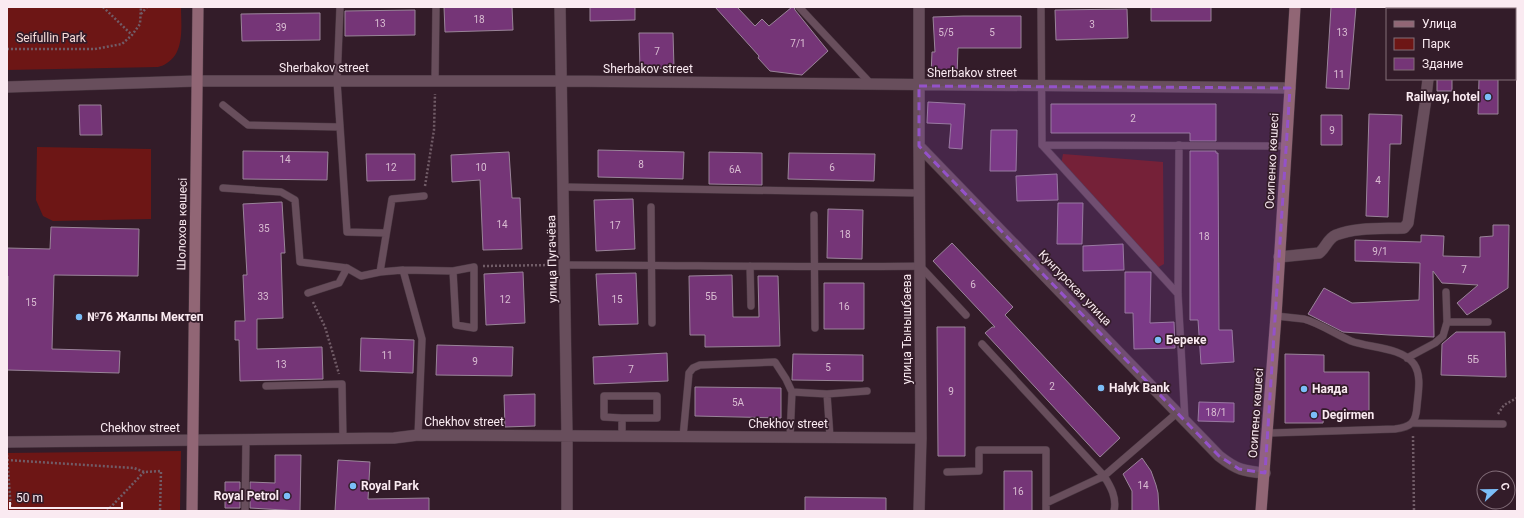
<svg xmlns="http://www.w3.org/2000/svg" width="1524" height="518" viewBox="0 0 1524 518" font-family="Roboto,sans-serif">
<style>
.green{fill:#6d1615}
.building{fill:#753577;stroke:#9a8499}
.lines{fill:none;stroke-linecap:round;stroke-linejoin:round}
.service-casing{stroke:#4a3842;stroke-width:8}
.minor-casing{stroke:#4a3842;stroke-width:12}
.tertiary-casing{stroke:#4a3842;stroke-width:12}
.secondary-casing{stroke:#4a3842;stroke-width:12}
.path{stroke:#715c67;stroke-width:2.5;stroke-dasharray:2 2;stroke-linecap:butt}
.service{stroke:#684e5c;stroke-width:7}
.minor{stroke:#684e5c;stroke-width:11}
.tertiary{stroke:#684e5c;stroke-width:11}
.secondary{stroke:#916675;stroke-width:11}
.marked{fill:#9452c9;fill-opacity:0.2;stroke:#9452c9;stroke-width:3;stroke-dasharray:8 5;stroke-linejoin:round}
.poi-dot{fill:#7bbef8;stroke:#331c29;stroke-width:1.5}
.labels{text-anchor:middle;stroke-width:3.5;stroke-linejoin:round;paint-order:stroke}
.number-label{font-size:10px;fill:#d9bdd2}
.park-label{font-size:12px;fill:#f9ddd9;stroke:#331c29}
.street-label{font-size:12px;fill:#faeaf1;stroke:#331c29}
.poi-label{font-size:12px;font-weight:bold;fill:#faeaf1;stroke:#331c29;text-anchor:start}
</style>
<rect width="100%" height="100%" fill="#331c29"/>
<path class="green" d="M7,7H181C181,25 185,52 167,63C165,65 161,66 158,67L7,70Z
M37,147L151,149V219L53,221L43,216L36,200Z
M1063,154L1163,162L1164,264L1155,269L1061,165Z
M181,451L180,511H7V453Z"/>
<path class="building" d="M444,7H512L513,30L445,32Z
M590,7H635V20L590,21Z
M715,7H737L755,26L762,19L769,26L792,7H794L795,10L828,51L802,75L770,71L758,58L759,56Z
M1151,7H1211V21H1151Z
M1331,7H1356L1349,89L1326,88Z
M1127,9L1128,38L1056,40L1055,10Z
M415,10V35L345,36V11Z
M320,13V40L242,41L241,14Z
M963,16H1021V48H958L957,76L931,75L932,52H935L933,17Z
M639,33H673L674,68L640,69Z
M1437,79H1452V91H1437Z
M1479,79H1498V114H1478Z
M928,102L965,104L962,149L949,148L951,124L927,123Z
M1051,104H1216V141H1190V133H1051Z
M79,105H101L102,135H80Z
M1369,114L1402,115L1401,144H1390L1388,217L1366,216Z
M1321,115H1342V145H1321Z
M991,130H1017L1016,171H990Z
M598,150L684,152L683,179L598,177Z
M243,151L328,152L327,180L243,179Z
M1190,151H1216V153H1218L1219,330H1232L1234,362L1201,364L1198,320H1190Z
M509,152L512,198H520L522,249L483,250L480,180L452,182L451,155Z
M709,152L762,153V185L709,184Z
M789,153L875,154L874,181L788,179Z
M366,154H415V180L367,181Z
M1057,174L1058,200L1017,201L1016,176Z
M633,199L635,249L596,251L594,200Z
M282,202L285,253H281L283,318L257,319V349L322,347L323,379L240,381L239,340H235V321H245L243,275H247L243,204Z
M1058,203H1083L1082,244H1057Z
M828,209L863,210L862,259L827,258Z
M1493,225H1509L1508,288L1467,315L1457,303L1478,285L1442,283L1433,271L1434,337L1389,335L1343,332L1308,314L1324,288L1352,303L1419,300L1420,263L1355,261V240L1421,242V235L1444,236L1443,256L1480,257V237L1493,236Z
M51,227L139,229L138,276L54,275L52,349L120,351L119,373L7,370L8,276H7V248L50,249Z
M952,243L1013,307L1005,315L1120,438L1100,457L985,333L992,327H995L933,261Z
M1123,244L1124,270L1083,271V246Z
M523,272L525,323L486,325L484,274Z
M1125,272H1151L1150,323L1174,322L1175,348L1134,349L1133,313H1125Z
M636,273L638,324L599,325L596,274Z
M732,275L733,317H759L758,276H778L780,346L705,347V335H690L689,276Z
M824,283H864V329H824Z
M937,327H965V456H938Z
M1456,332H1505L1506,377L1441,375L1442,344Z
M361,338L414,340L413,373L360,371Z
M437,345L513,347L512,376L436,375Z
M667,353L668,381L594,384L593,357Z
M793,354L863,355V381L792,380Z
M1285,354L1324,355V372H1369V413H1324L1323,423H1285Z
M695,387L781,388V418L695,416Z
M535,394V426L505,427L504,395Z
M1199,402L1234,403V422L1198,421Z
M275,455H301L300,511L250,508V482L275,483Z
M1142,458L1151,471L1156,485L1158,493L1159,511H1132V491L1123,474Z
M338,460L370,462L368,499L429,498V511H335Z
M1004,471H1032V511H1004Z
M225,482H240V508H225Z
M805,497L886,498V511H805Z"/>
<g class="lines">
<g class="service-casing">
<path id="service" d="M340,7L337,81L347,232L386,233
M799,7L871,84
M1041,7L1042,145L1178,294
M435,81L436,7
M223,105L248,125L340,127
M1042,145L1286,146
M1179,145L1178,294L1185,420
M563,187L920,193
M223,188L281,192L295,200L300,262L347,268
M651,207L652,323
M814,215L815,328
M565,265C683,265 802,268 920,266L966,315
M750,266L751,306
M380,272L392,199L424,196
M1446,292L1447,322
M308,293L339,283L347,268L361,276L380,272L403,270
M982,344L1104,476C1111,487 1117,498 1114,511
M1407,358L1435,343L1443,336L1447,322H1488
M266,386L342,384L343,439
M827,394L830,437
M1413,423L1503,424
M1268,433L1395,429C1411,427 1416,423 1417,406C1418,393 1422,376 1414,364C1402,347 1369,348 1351,341C1337,335 1319,323 1304,319C1295,318 1285,317 1276,316
M418,435L422,339L403,270L453,271L474,267V328L456,325L453,271
M622,436V418L604,417V396H657V418H622
M683,437L689,373L693,368L700,365L775,362L786,379L792,392L827,394L867,391
M790,437L792,392
M947,472L979,471V450H1046V511
M1046,503L1104,476L1177,413
M245,511L246,439"/>
</g>
<g class="minor-casing">
<path id="minor" d="M560,7L567,435V511
M919,7V146L1219,456C1237,470 1243,471 1265,473
M1442,9V7
M197,81H562L1290,88
M1279,257L1319,253C1326,248 1327,239 1336,235C1356,227 1382,229 1404,228L1408,223L1425,105L1428,79
M7,442L394,438L418,435L921,438
M919,511L921,438L919,146"/>
</g>
<g class="tertiary-casing">
<path id="tertiary" d="M7,87L197,81"/>
</g>
<g class="secondary-casing">
<path id="secondary" d="M192,511L198,7
M1261,511L1276,316L1295,7"/>
</g>
<path class="path" d="M103,7L132,35
M141,14L147,7
M7,49H95L122,44L132,35L140,24L141,7
M425,186L434,130L435,94
M483,266L552,265
M313,302L325,327L339,374
M1498,414L1504,405L1517,398
M1413,436L1414,511
M7,455L11,511
M7,460L134,468L144,472L161,471L160,511
M107,511L144,472"/>
<use href="#service" class="service"/>
<use href="#minor" class="minor"/>
<use href="#tertiary" class="tertiary"/>
<use href="#secondary" class="secondary"/>
</g>
<path class="marked" d="M919,86L1290,88L1265,473L1239,469L1219,456L919,146Z"/>
<g class="poi-dot">
<circle cx="1488" cy="97" r="4"/>
<circle cx="79" cy="317" r="4"/>
<circle cx="1158" cy="340" r="4"/>
<circle cx="1101" cy="388" r="4"/>
<circle cx="1304" cy="389" r="4"/>
<circle cx="1314" cy="415" r="4"/>
<circle cx="353" cy="486" r="4"/>
<circle cx="287" cy="496" r="4"/>
</g>
<g class="labels">
<g class="number-label">
<text x="479" y="23">18</text>
<text x="380" y="27">13</text>
<text x="1092" y="28">3</text>
<text x="281" y="31">39</text>
<text x="946" y="36">5/5</text>
<text x="992" y="36">5</text>
<text x="1342" y="36">13</text>
<text x="798" y="47">7/1</text>
<text x="657" y="55">7</text>
<text x="1339" y="78">11</text>
<text x="1133" y="122">2</text>
<text x="1332" y="134">9</text>
<text x="285" y="163">14</text>
<text x="641" y="168">8</text>
<text x="391" y="171">12</text>
<text x="481" y="171">10</text>
<text x="832" y="171">6</text>
<text x="735" y="173">6А</text>
<text x="1378" y="184">4</text>
<text x="502" y="228">14</text>
<text x="615" y="229">17</text>
<text x="264" y="232">35</text>
<text x="845" y="238">18</text>
<text x="1204" y="240">18</text>
<text x="1380" y="255">9/1</text>
<text x="1464" y="273">7</text>
<text x="973" y="288">6</text>
<text x="263" y="300">33</text>
<text x="711" y="300">5Б</text>
<text x="505" y="303">12</text>
<text x="617" y="303">15</text>
<text x="31" y="306">15</text>
<text x="844" y="310">16</text>
<text x="387" y="359">11</text>
<text x="1473" y="363">5Б</text>
<text x="475" y="365">9</text>
<text x="281" y="368">13</text>
<text x="828" y="371">5</text>
<text x="631" y="373">7</text>
<text x="1052" y="390">2</text>
<text x="951" y="395">9</text>
<text x="738" y="406">5А</text>
<text x="1216" y="416">18/1</text>
<text x="1143" y="489">14</text>
<text x="1018" y="495">16</text>
</g>
<g class="park-label">
<text x="51" y="42">Seifullin Park</text>
</g>
<g class="street-label">
<text x="324" y="72">Sherbakov street</text>
<text x="648" y="73">Sherbakov street</text>
<text x="972" y="77">Sherbakov street</text>
<text transform="translate(1272 161) rotate(-87)" y="4">Осипенко көшесі</text>
<text transform="translate(182 224) rotate(-89)" y="4">Шолохов көшесі</text>
<text transform="translate(552 259) rotate(-91)" y="4">улица Пугачёва</text>
<text transform="translate(1075 288) rotate(46)" y="4">Кунгурская улица</text>
<text transform="translate(907 329) rotate(-90)" y="4">улица Тынышбаева</text>
<text transform="translate(1256 413) rotate(-86)" y="4">Осипено көшесі</text>
<text x="464" y="426">Chekhov street</text>
<text x="788" y="428">Chekhov street</text>
<text x="140" y="432">Chekhov street</text>
</g>
<g class="poi-label">
<text x="1480" y="101" text-anchor="end">Railway, hotel</text>
<text x="87" y="321">№76 Жалпы Мектеп</text>
<text x="1166" y="344">Береке</text>
<text x="1109" y="392">Halyk Bank</text>
<text x="1312" y="393">Наяда</text>
<text x="1322" y="419">Degirmen</text>
<text x="361" y="490">Royal Park</text>
<text x="279" y="500" text-anchor="end">Royal Petrol</text>
</g>
</g>
<rect width="1524" height="518" fill="none" stroke="#faeaf1" stroke-width="16"/>
<rect x="1386" y="8" width="130" height="72" fill="#331c29" stroke="#836e79"/>
<rect x="1394" y="21" width="20" height="6" fill="#916675" stroke="#836e79"/>
<text x="1422" y="28" font-size="12" fill="#faeaf1">Улица</text>
<rect x="1394" y="38" width="20" height="12" fill="#6d1615" stroke="#836e79"/>
<text x="1422" y="48" font-size="12" fill="#faeaf1">Парк</text>
<rect x="1394" y="58" width="20" height="12" fill="#753577" stroke="#836e79"/>
<text x="1422" y="68" font-size="12" fill="#faeaf1">Здание</text>
<g transform="translate(1496 490) rotate(68)"><circle r="19" fill="#331c29" stroke="#836e79"/>
<path d="M0-3L7 15L0 10L-7 15Z" fill="#7bbef8"/>
<text y="-6" font-size="11" font-weight="bold" text-anchor="middle" fill="#faeaf1">С</text>
</g>
<path d="M10 502v6h112v-6" fill="none" stroke="#faeaf1" stroke-width="2"/>
<text x="16" y="502" font-size="12" fill="#faeaf1" stroke="#331c29" stroke-width="3" paint-order="stroke">50 m</text>
</svg>
